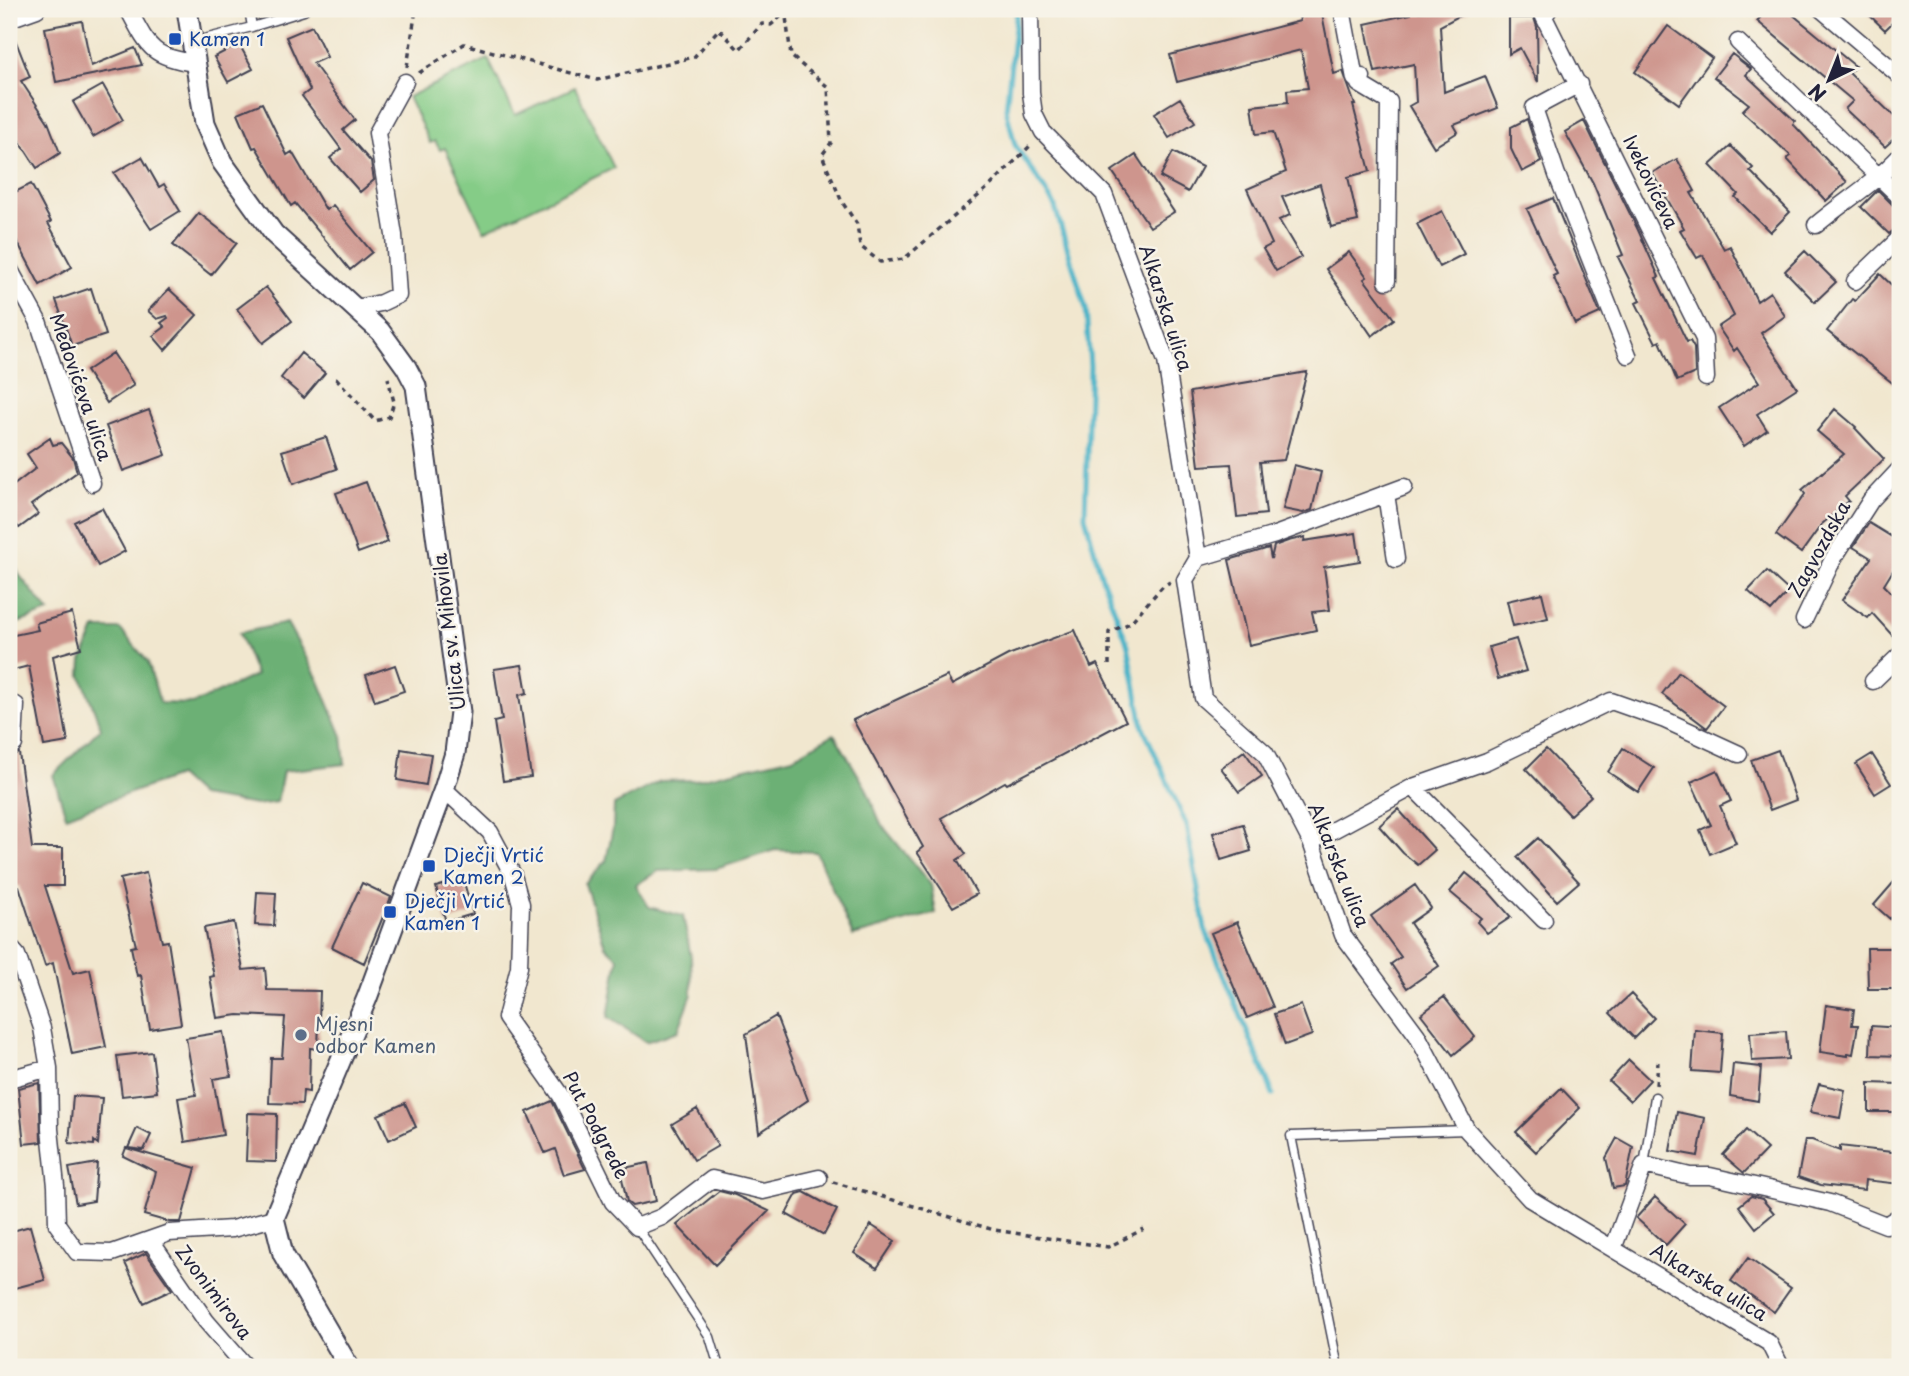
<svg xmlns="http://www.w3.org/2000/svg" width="1909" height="1376" viewBox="0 0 1909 1376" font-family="'Playpen Sans',sans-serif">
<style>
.green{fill:#85cc87;stroke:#547761;stroke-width:2}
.forest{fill:#6cb074;stroke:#476958;stroke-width:2}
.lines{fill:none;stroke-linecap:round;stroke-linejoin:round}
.stream{stroke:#4ab3c8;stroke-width:5}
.building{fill:#ce958d}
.service-casing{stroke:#414051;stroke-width:11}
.minor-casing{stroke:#414051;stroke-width:19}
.tertiary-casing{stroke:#414051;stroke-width:23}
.path{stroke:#414051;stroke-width:3.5;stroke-dasharray:5 5;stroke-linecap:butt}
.service{stroke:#fff;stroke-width:8}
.minor{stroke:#fff;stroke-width:16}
.tertiary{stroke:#fff;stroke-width:19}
.transit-dot{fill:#1a4fb4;stroke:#f7f3e8;stroke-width:2.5}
.service-dot{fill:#5c6f8a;stroke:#f7f3e8;stroke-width:2.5}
.labels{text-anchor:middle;stroke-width:5;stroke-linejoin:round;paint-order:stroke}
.transit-label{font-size:19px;fill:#164399;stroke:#f7f3e8;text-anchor:start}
.street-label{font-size:19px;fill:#22223b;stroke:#f7f3e8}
.service-label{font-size:19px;fill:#4e5e75;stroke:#f7f3e8;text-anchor:start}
</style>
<rect width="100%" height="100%" fill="#f7f3e8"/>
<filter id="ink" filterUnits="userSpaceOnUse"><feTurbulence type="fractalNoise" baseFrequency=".0143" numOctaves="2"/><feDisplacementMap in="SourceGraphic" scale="14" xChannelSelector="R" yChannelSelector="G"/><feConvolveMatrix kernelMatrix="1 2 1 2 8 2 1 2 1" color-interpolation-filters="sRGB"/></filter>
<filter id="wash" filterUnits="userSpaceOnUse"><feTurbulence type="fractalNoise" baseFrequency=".00686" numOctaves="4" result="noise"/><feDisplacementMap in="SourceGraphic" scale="28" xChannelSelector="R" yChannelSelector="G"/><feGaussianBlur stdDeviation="1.57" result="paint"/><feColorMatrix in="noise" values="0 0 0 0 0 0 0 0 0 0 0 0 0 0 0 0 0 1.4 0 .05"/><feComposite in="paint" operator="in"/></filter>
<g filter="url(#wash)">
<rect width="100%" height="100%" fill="#f1e7cf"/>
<path class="green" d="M488,59L515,115L575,87L614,168L484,231L445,148L440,150L435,141L430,143L408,97Z"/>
<path class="forest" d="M9,554L20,576L49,612L9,626Z
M287,623L318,679L342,736L345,764L283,771L277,802L256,805L200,796L178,776L66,816L53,775L101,728L81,675L82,661L95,629H120L148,662L160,703L193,704L256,675L239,633Z
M834,734L866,788L881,824L931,885L936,913L853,936L816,852L775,850L716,869L658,871L636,885L649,907L683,916L691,957L692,994L678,1031L646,1042L608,1017L618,958L605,946L585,884L606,861L613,828L614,805L660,781L695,780L793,757Z"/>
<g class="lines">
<path class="stream" d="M1017,9L1006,109L1015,145L1054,204L1086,309L1090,366L1085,516L1102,578L1128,645L1143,727L1187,826L1205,929L1273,1094"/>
</g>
<g id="blocks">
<path class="building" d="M1298,9H1321L1334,74L1343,71L1355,105H1353L1370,171L1348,177L1358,221L1331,227L1320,184L1282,197L1290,215L1279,220L1301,257L1276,271L1263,249L1272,244L1247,189L1286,172L1273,132L1256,134L1252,106L1288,102L1287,90L1308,88L1301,50L1177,82L1170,55L1300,21Z
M1452,9H1472L1440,26L1444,92L1485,76L1498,108L1454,125L1458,132L1434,147L1409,106L1416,102L1414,64L1375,72L1365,24L1411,14V12Z
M1768,9H1786L1855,66L1849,73L1900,122V133L1885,147L1845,109L1853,101L1757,21Z
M1863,9H1900V15L1885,30Z
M1509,18H1534L1537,27L1538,82L1520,48L1509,54Z
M82,21L91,66L135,48L142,65L56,82L45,28Z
M312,26L327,57L313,63L355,120L343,130L371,162L374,180L360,192L330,158L341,149L302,96L310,90L286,37Z
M1668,26L1712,58L1679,104L1635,72Z
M9,29H11L30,77L21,81L48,122L60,153L37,168L9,125Z
M239,44L253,69L228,82L214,57Z
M1732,54L1751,69L1746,75L1795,121L1793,124L1847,182L1826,201L1787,159L1791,156L1742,111L1749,104L1714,77Z
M103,85L123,120L93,137L73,102Z
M1180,98L1195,122L1169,138L1154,114Z
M262,103L287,155L292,152L326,210L333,205L372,252L350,270L295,203L291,206L256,147L253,148L238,113Z
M1527,119L1541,162L1522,172L1511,149V127Z
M1584,121L1638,230L1659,277L1656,278L1687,342L1690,341L1694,348L1695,373L1677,381L1660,341L1656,343L1636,303L1640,301L1618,257L1623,255L1593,183L1565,132Z
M1731,146L1753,168L1750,171L1790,212L1770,232L1735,197L1738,194L1710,165Z
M1173,152L1202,167L1188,192L1160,177Z
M1136,155L1174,212L1150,227L1112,171Z
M142,157L159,187L164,184L180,211L151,229L114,173Z
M1677,159L1695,191L1691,193L1724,249L1730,246L1757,301L1770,292L1785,316L1761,333L1797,388L1757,414L1767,430L1744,446L1719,408L1759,382L1737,348L1734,351L1718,327L1734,316L1703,255L1697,258L1680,230L1684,228L1652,173Z
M31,184L51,222L48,223L72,267L40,285L9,226V195Z
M1878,190L1893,205L1900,207V225L1889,234L1861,207Z
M1553,198L1600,313L1575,324L1553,276L1557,274L1527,209Z
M1442,211L1464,254L1439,267L1417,224Z
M199,213L237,243L211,275L173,245Z
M1805,251L1836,282L1815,302L1785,271Z
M1349,252L1367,277L1364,279L1394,319L1372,336L1326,269Z
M1880,274L1900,293V389L1827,331L1852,299L1855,301Z
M266,287L292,321L263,343L237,309Z
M91,288L106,335L72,346L56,300Z
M169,289L197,315L165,350L153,336L165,327L161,323L168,318L167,316L157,319L148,311Z
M113,353L134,385L107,403L86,371Z
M301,353L325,373L304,398L281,378Z
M1307,372L1284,460L1260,462L1266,514L1237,517L1231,464L1199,466L1190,392Z
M1835,409L1856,427L1855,428L1884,459L1845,496L1849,501L1822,524L1801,553L1776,535L1805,494L1802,490L1844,454L1817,431Z
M149,410L166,455L123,471L106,426Z
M326,437L337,469L293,484L282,451Z
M50,438L53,445L61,443L73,458L77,472L31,505L38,514L19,528L9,515V489L36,468L27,454Z
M1294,465L1321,472L1312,510L1303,513L1283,509Z
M366,482L388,542L358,553L336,493Z
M102,508L125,551L98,566L74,522Z
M1869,523L1900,542V559L1884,585L1900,602V644L1872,613L1868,618L1842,600L1871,558L1853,547Z
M1356,533L1360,561L1324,567L1330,610L1312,612L1316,630L1249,645L1229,560L1269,548L1271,559L1274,546L1288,541L1305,537L1304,541Z
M1767,571L1789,591L1771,611L1748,591Z
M1542,593L1548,618L1513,626L1507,601Z
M72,613L81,648L53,656L68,742L44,746L29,666L9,671V636L38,630L36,623Z
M1075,630L1091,667L1097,664L1126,721L1007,784L1005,782L941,818L966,854L957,860L977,894L953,907L917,852L923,847L853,720L947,676L952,685L1008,655Z
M1516,639L1526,671L1498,679L1489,647Z
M395,665L404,691L375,701L366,675Z
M522,665L527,693L519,695L531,777L503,781L494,722L502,720L494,669Z
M1679,672L1724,706L1707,728L1662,694Z
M1623,748L1654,768L1638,792L1608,772Z
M401,749L431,754L426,785L397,780Z
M1546,749L1591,796L1570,815L1526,769Z
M1778,750L1796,800L1770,810L1751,760Z
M1244,751L1262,776L1239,792L1221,768Z
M19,753L32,848H63V886H45L73,973L90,969L106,1047L72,1054L53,963L45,966L19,886H9V756Z
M1872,754L1891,784L1875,794L1856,764Z
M1717,770L1731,801L1720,806L1736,843L1710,854L1700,830L1711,825L1691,782Z
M1398,809L1435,850L1418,865L1403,853L1379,826Z
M1243,824L1251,851L1221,860L1213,833Z
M1538,838L1579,882L1557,901L1517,857Z
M146,873L162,942L168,941L181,1024L150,1029L141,975L137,976L131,947L136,946L120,879Z
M1466,873L1488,891L1511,917L1487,933L1477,922L1481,918L1450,892Z
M1900,875V906L1890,919L1874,905Z
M463,879L473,914L446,922L436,887Z
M362,883L391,897L364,963L332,947Z
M1415,885L1431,908L1410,923L1439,966L1407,988L1391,964L1401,957L1371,916Z
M257,892L276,893L274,926L255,925Z
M234,922L243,970L265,968L267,990L320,991L318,1049L310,1048L309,1092L303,1091L302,1104L269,1103L271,1058H282L285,1017L238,1015L217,1018L210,977L214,976L204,928Z
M1237,922L1273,1007L1247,1018L1211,933Z
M1867,948H1895L1896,989H1868Z
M1631,994L1654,1018L1634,1038L1610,1013Z
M1444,997L1475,1037L1453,1055L1421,1014Z
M1301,1005L1312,1035L1285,1045L1274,1014Z
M1826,1005L1854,1009L1852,1025H1858L1853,1054L1848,1053V1056L1820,1052Z
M776,1016L808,1100L759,1133L746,1034Z
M1871,1026L1900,1028V1056L1870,1055Z
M1695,1030L1723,1033L1720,1073L1692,1071Z
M1786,1031L1788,1059L1752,1061L1750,1033Z
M223,1032L231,1076L213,1079L223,1135L185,1142L178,1098L196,1095L186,1038Z
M152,1052L157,1092L122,1096L117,1056Z
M1629,1060L1650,1080L1630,1101L1609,1081Z
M1733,1064L1761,1067L1758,1101L1730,1096Z
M39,1083L41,1142L24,1144L18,1088Z
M1869,1083L1900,1084V1112H1869Z
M1819,1084L1845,1090L1840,1118L1810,1112Z
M1561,1088L1580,1108L1536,1152L1516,1132Z
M73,1096L102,1098L98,1144L94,1141V1145L69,1143Z
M552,1101L585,1169L564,1175L555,1149L545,1153L527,1112Z
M405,1103L416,1127L389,1140L378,1115Z
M697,1109L718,1146L694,1160L672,1124Z
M1677,1112L1705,1118L1698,1156L1670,1151Z
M248,1113L277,1114L276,1162L246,1161Z
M137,1128L151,1135L144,1150L128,1148Z
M1746,1130L1767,1149L1744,1173L1723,1155Z
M1617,1138L1633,1147L1625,1186L1613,1188L1606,1158Z
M1805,1140H1812L1840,1151V1146L1900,1153V1184L1865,1180L1864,1190L1821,1185L1798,1177Z
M126,1148L196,1168L181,1222H169L144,1215L156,1172L123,1156Z
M97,1163L94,1201L76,1204L69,1168Z
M648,1163L656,1201L632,1206L627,1202L620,1169Z
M719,1191L735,1195L769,1211L715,1265L677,1225Z
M804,1192L837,1210L824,1235L786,1214L797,1194Z
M1751,1196L1762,1199L1774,1213L1756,1228L1739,1206Z
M1655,1197L1685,1224L1666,1245L1636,1218Z
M871,1225L895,1241L877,1268L854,1253Z
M30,1226L45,1280L15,1288L9,1268V1232Z
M146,1253L172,1290L144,1303L125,1263Z
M1748,1258L1791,1288L1774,1312L1731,1281Z"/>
</g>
</g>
<g filter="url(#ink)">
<use href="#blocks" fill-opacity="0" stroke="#414051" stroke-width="2"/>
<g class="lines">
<g class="service-casing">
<path id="service" d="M249,9L252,27
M192,42L252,27L304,11
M1644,1165L1655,1097
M637,1227L710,1337L719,1367
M1338,1367L1291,1136L1467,1130"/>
</g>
<g class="minor-casing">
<path id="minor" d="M128,9C148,46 150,57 195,63
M1030,9L1031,93L1034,114L1043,132L1104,194L1166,361L1198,558L1185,580L1203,698L1265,753L1311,842L1343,935L1417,1035L1467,1130L1530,1199L1769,1343L1781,1367
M1342,9L1355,79L1362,77L1359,84L1389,102L1387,281
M1549,9L1544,17L1704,339L1706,378
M1821,9L1900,76
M9,19L37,9
M1738,42L1900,197
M1579,84L1534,108L1557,175L1628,355
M1816,225C1844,201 1874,184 1900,156
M9,268L38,321L92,483
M1855,281L1900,238
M356,308L381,303L398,295L394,235L377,133L405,82
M1386,494L1396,559
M1198,558L1275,535L1404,487
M1804,620L1833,559L1871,500L1900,469
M1873,681L1900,655
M9,746L14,744L16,705
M1413,787L1544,920
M444,789L490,832L513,875L521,904L519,967L506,1018L561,1096L613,1202L637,1227L662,1217L712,1179L763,1191L819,1178
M1311,842L1413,787L1487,761L1611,701L1665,720L1739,754
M9,946L17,955L42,1028L49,1068L50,1129L56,1186L57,1224L77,1252L112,1253L169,1233L232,1229L274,1218
M9,1079L49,1068
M150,1240L206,1321L246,1367
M1613,1249L1644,1165L1690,1176H1710L1830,1203L1886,1225L1900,1216"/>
</g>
<g class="tertiary-casing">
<path id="tertiary" d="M187,9L205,123L222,162L274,234L380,331L406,367L416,386L460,712L455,753L444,789L367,998L274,1218L283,1254L349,1367"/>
</g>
<path class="path" d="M785,9L791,56L828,87L831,143L822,155L842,202L857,224L860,246L880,262L904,259L991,185L1032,144
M407,67L416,9
M419,73L464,44L597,80L694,57L719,29L739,50L762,24L771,25L786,12
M336,378L375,421L389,417L394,402L388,378
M1109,665V632L1130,623L1162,587L1170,582
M1656,1085L1658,1062
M833,1182L994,1230L1108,1247L1144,1229"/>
<use href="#service" class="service"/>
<use href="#minor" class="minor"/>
<use href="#tertiary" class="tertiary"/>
</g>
</g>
<g class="transit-dot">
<rect x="168" y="32" width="14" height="14" rx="3.5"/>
<rect x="422" y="859" width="14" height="14" rx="3.5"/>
<rect x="383" y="905" width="14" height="14" rx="3.5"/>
</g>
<circle class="service-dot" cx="301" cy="1035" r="7"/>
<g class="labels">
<g class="transit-label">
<text x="189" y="46">Kamen 1</text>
<text x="443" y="862">Dječji Vrtić<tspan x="443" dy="22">Kamen 2</tspan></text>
<text x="404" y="908">Dječji Vrtić<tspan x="404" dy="22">Kamen 1</tspan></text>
</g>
<g class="street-label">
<text transform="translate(1651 182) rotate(64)" y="7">Ivekovićeva</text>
<text transform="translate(1166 308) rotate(72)" y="7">Alkarska ulica</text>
<text transform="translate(81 387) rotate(71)" y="7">Medovićeva ulica</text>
<text transform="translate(1819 549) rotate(-61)" y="7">Zagvozdska</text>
<text transform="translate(449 632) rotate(-97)" y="7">Ulica sv. Mihovila</text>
<text transform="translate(1339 865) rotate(68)" y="7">Alkarska ulica</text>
<text transform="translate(596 1125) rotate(62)" y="7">Put Podgrede</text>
<text transform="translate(1709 1282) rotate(31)" y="7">Alkarska ulica</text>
<text transform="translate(214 1292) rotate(53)" y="7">Zvonimirova</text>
</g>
<g class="service-label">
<text x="315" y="1031">Mjesni<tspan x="315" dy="22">odbor Kamen</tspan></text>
</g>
</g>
<rect width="1909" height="1376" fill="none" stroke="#f7f3e8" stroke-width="35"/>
<g transform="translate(1829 80) rotate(223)" stroke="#f7f3e8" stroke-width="5" paint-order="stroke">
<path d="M0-5L12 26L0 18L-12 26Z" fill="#22223b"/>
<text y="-10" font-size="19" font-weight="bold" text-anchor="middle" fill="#22223b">N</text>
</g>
</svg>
